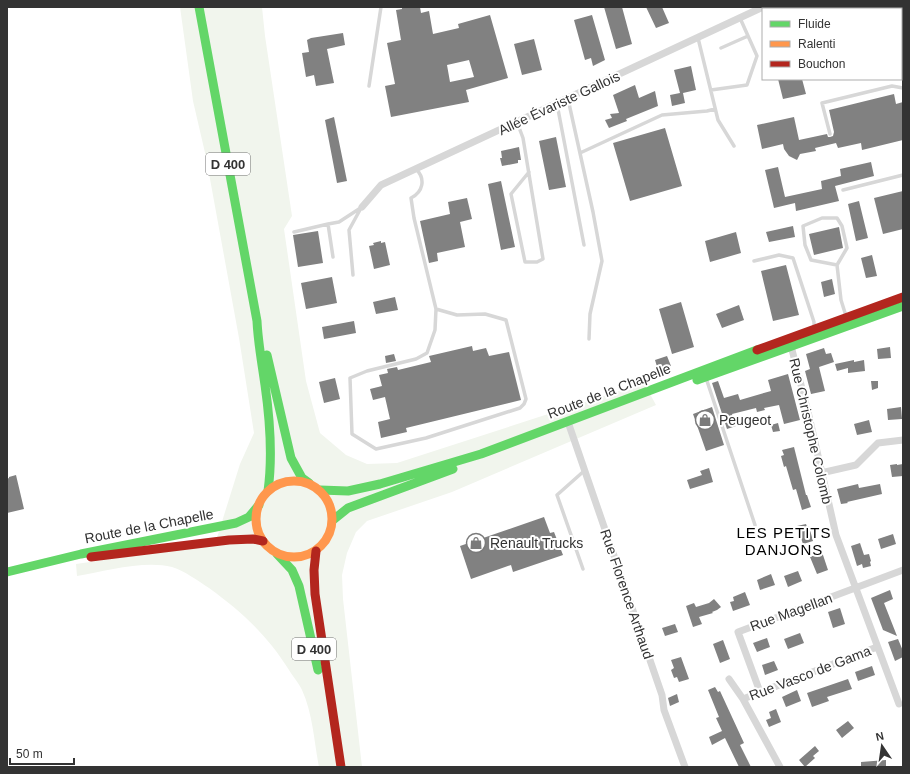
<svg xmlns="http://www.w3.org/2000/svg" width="910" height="774" viewBox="0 0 910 774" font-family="Helvetica,sans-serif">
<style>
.green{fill:#f1f5ed}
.building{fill:#818181;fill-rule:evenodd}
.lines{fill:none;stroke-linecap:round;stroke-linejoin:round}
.lane{stroke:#d7d7d7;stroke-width:3.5}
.street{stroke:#d7d7d7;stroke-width:7}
.fast{stroke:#63d668;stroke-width:9}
.slow{stroke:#ff974d;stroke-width:9}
.jam{stroke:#b3261e;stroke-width:9}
.labels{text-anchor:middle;stroke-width:4;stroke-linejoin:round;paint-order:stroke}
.shield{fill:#fff;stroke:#707070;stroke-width:1}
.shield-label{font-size:13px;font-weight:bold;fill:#333}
.street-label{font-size:14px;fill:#333;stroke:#fff}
.poi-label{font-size:14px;fill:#333;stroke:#fff;text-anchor:start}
.neighbourhood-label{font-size:15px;letter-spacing:1px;fill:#000;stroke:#fff}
</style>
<rect width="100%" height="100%" fill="#fff"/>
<path class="green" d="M180,7H262L265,36L292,216L284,229L306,381L320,433L346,455L367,464L397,463L644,383L656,405L452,492L367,521L356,532L347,553L342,575L343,599L362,767H319C314,742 313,714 302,690C299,683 293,677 289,670C267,635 242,612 209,588C198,581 185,571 172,567C145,560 105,571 77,576L76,564L215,544L240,464L254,433L239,338L206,157L193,101Z"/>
<path class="building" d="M402,7H420L421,13L429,11L433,34L459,28L458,24L490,15L508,78L466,90L469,102L391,117L385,86L395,84L387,43L401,40L396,10L402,9ZM469,60L474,77L450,82L447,65Z
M604,7H622L632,44L616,49Z
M646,7H662L669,23L656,28Z
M592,15L605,60L593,66L591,58L585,60L574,20Z
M343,33L345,45L327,49L334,83L316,86L314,75L306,77L302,53L309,52L307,40L311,38Z
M534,39L542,70L522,75L514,44Z
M691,66L696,90L683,93L685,103L672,106L670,95L680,93L674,70Z
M778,79H802L806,94L783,99Z
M635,85L639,98L655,91L658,106L626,119L627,121L609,128L605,120L612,118L610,114L619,113L613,95Z
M894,94L896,104L903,102V140L862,150L861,143L838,148L836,143L815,148L816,151L800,154L797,160L789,156L784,149L783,144L762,149L757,125L794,117L799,140L827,134L828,137H830L833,136L834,132L829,110Z
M334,117L347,181L337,183L325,120Z
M665,128L682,186L630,201L613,143Z
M556,137L566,187L549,190L539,141Z
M519,147L521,160H518V163L502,166L500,158H502L501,151Z
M871,162L874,176L835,186L839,201L796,211L795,203L774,208L765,170L778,167L785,197L822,189L821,181L841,176L840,169Z
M501,181L515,247L501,250L488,184Z
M903,191V229L883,234L874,198Z
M467,198L472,219L460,222L465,247L437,253L438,261L429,263L420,221L450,214L448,202Z
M859,201L868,238L856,241L848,204Z
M793,226L795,237L769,242L766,232Z
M839,227L843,248L814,255L809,234Z
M318,231L323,263L298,267L293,235Z
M736,232L741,253L710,262L705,241Z
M381,241V243L385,242L390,265L374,269L369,246L374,245L373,243Z
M872,255L877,276L866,278L861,258Z
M786,265L799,315L773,321L761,271Z
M332,277L337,303L306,309L301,283Z
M832,279L835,294L824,297L821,282Z
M395,297L398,310L376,314L373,302Z
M681,302L694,347L672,354L659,309Z
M739,305L744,320L722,328L716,314Z
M354,321L356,333L324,339L322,327Z
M472,346L473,351L486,348L489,356L509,352L521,400L406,428L407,432L381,438L378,422L390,419L385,397L373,400L370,389L382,386L379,375L388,373L387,369L397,367L398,370L431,362L429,356Z
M890,347L891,358L878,359L877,349Z
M824,348L826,354L831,353L834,362L819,367L825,391L811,394L805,371L810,369L806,354Z
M394,354L396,361L386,363L385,356Z
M667,356L671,366L658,370L655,360Z
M854,360V362L864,360L865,371L848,373V368L837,371L835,364Z
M788,374L800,420L784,424L779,405L764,408L765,410L757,412L756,408L732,414L736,426L727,429L712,383L718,381L724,398L738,394L740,400L771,391L768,380Z
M335,378L340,399L324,403L319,382Z
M871,381H878V388L872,390Z
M712,407L724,445L706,451L693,414Z
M901,407L902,419L888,420L887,409Z
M869,420L872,432L857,435L854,424Z
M778,423L780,431L773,432L771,425Z
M794,447L806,495H807L811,507L802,510L796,489L793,490L786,466L784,467L781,456L784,455L782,450Z
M897,464V465L903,464V476L892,477L890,465Z
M709,468L713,482L690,489L687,480L702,475L700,471Z
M16,475L24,509L7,513V479L9,478V477Z
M858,484L859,488L880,484L882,494L847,502L848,503L841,504L837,489Z
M544,517L550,533L554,532L563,555L513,572L511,565L471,579L460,546Z
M806,524L807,527L809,526L813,541L803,544L797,526Z
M893,534L896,544L881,549L878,539Z
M860,543L864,555L869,554L871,561L870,562L871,566L863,568L862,564L857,566L851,546Z
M822,552L828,570L817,574L810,557Z
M798,571L802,581L788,587L784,576Z
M771,574L775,585L760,590L757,580Z
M890,590L893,599L884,603L897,636L883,630L871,598Z
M745,592L750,605L733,611L730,602L734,601L733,597Z
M714,599L721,607L717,610L712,612L713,613L699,617L702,624L693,627L686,606L694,603L696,607L709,603Z
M840,608L845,624L833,628L828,612Z
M675,624L678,632L665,636L662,628Z
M800,633L804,643L788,649L784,639Z
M767,638L770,647L757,652L753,643Z
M898,639L903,651V657L895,661L888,642Z
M723,640L730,659L720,663L713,644Z
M681,657L689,679L679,682L677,677L674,678L671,670L674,668L671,660Z
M774,661L778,670L765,675L762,665Z
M872,666L875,675L858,681L855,672Z
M848,679L852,689L827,697L829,701L812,707L807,693Z
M715,687L718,692L720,691L744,743L740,745L751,767H739L725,738L712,745L709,737L722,731L716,718L719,717L708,690Z
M797,690L801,701L786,707L782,697Z
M677,694L679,702L670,706L668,698Z
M776,709L781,722L769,727L766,720L771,718L769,712Z
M848,721L854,728L842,738L836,730Z
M815,746L819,751L813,756L815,758L805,767L799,760Z
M886,760V767H861V762Z"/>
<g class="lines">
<path class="lane" d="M901,20H903
M698,38L718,120L734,146
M721,48L748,36
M369,86L381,7
M711,90L747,85L757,56L740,18
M568,99L593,212L602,261L590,314L589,339
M557,104L584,245
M517,122L523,138L543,259L537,262H525L511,194L529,172
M830,134L822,103L892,86L903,88
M580,153L662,115L707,111L715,109
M416,169C426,179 423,192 411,198L414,218L436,309L435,330L427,353L416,359L367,371L350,378L352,434L376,449L426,438L520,408L524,404L526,399L506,320L485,314L457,315L436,309
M843,190L903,175
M294,232L328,224
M333,257L328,224L339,222L362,207
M754,261L779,255L793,258L814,322V328
M837,265L847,248L842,226L837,218H822L803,226L805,245L811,260L837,265L841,300L846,316
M353,275L349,230L361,208
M706,378L755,525
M583,569L557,495L584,471"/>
<path class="street" d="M895,7V9
M901,35L903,44
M362,207L381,185L763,7
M790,342L809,416L836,535L899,704
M568,422L662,695L664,710L685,767
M821,473L856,465L878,443L903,440
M729,679L743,699
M760,692L738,632L903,570
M780,767L743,699L877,647"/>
<path class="fast" d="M199,7L257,321C258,343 262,363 265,385C270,420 273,455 268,491
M267,355L291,458L302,478L309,483
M697,380L903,306
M320,490L348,491L380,484L481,454L757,350
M333,520L348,508L453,469
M277,554L292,570L299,586L318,670
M7,572L81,554L236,523L249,517L259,505"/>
<path class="slow" d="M256 519a38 38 0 1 1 76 0a38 38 0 1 1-76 0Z"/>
<path class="jam" d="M757,350L903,297
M316,551L314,570L315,594L341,767
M91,557L229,540L253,539L263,541"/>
</g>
<defs>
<g id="shop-ring" transform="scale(1)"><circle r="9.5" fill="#fff" stroke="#7a7a7a" stroke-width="1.5"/><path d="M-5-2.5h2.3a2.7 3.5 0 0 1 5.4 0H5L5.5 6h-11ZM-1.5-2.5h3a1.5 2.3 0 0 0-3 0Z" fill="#7a7a7a"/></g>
</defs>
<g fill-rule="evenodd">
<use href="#shop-ring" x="705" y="420"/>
<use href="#shop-ring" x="476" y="543"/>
</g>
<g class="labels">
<g class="shield">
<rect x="206" y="153" width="44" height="22" rx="3"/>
<rect x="292" y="638" width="44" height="22" rx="3"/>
</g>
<g class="shield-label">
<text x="228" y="169">D 400</text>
<text x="314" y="654">D 400</text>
</g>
<g class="street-label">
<text transform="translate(559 103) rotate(-25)" y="5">Allée Évariste Gallois</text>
<text transform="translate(609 391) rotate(-21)" y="5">Route de la Chapelle</text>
<text transform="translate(811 431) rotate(77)" y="5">Rue Christophe Colomb</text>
<text transform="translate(149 526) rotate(-11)" y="5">Route de la Chapelle</text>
<text transform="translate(627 594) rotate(71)" y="5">Rue Florence Arthaud</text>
<text transform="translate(791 612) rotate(-20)" y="5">Rue Magellan</text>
<text transform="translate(810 673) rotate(-21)" y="5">Rue Vasco de Gama</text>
</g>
<g class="poi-label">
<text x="719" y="425">Peugeot</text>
<text x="490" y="548">Renault Trucks</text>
</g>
<g class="neighbourhood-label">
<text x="784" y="538">LES PETITS<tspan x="784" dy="17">DANJONS</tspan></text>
</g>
</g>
<rect width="910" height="774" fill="none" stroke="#333333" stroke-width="16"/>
<rect x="762" y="8" width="140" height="72" fill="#ffffff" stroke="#adadad"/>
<rect x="770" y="21" width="20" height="6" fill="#63d668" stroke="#adadad"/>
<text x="798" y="28" font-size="12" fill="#333333">Fluide</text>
<rect x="770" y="41" width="20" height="6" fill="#ff974d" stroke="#adadad"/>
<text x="798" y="48" font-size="12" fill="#333333">Ralenti</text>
<rect x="770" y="61" width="20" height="6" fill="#b3261e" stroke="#adadad"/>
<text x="798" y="68" font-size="12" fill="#333333">Bouchon</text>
<g transform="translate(882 746) rotate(347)" stroke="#ffffff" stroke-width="3" paint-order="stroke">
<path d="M0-3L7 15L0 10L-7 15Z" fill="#333333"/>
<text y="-6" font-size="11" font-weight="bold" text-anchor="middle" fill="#333333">N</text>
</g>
<path d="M10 758v6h64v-6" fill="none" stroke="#333333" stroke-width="2"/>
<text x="16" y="758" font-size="12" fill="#333333" stroke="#ffffff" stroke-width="3" paint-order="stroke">50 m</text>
</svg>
